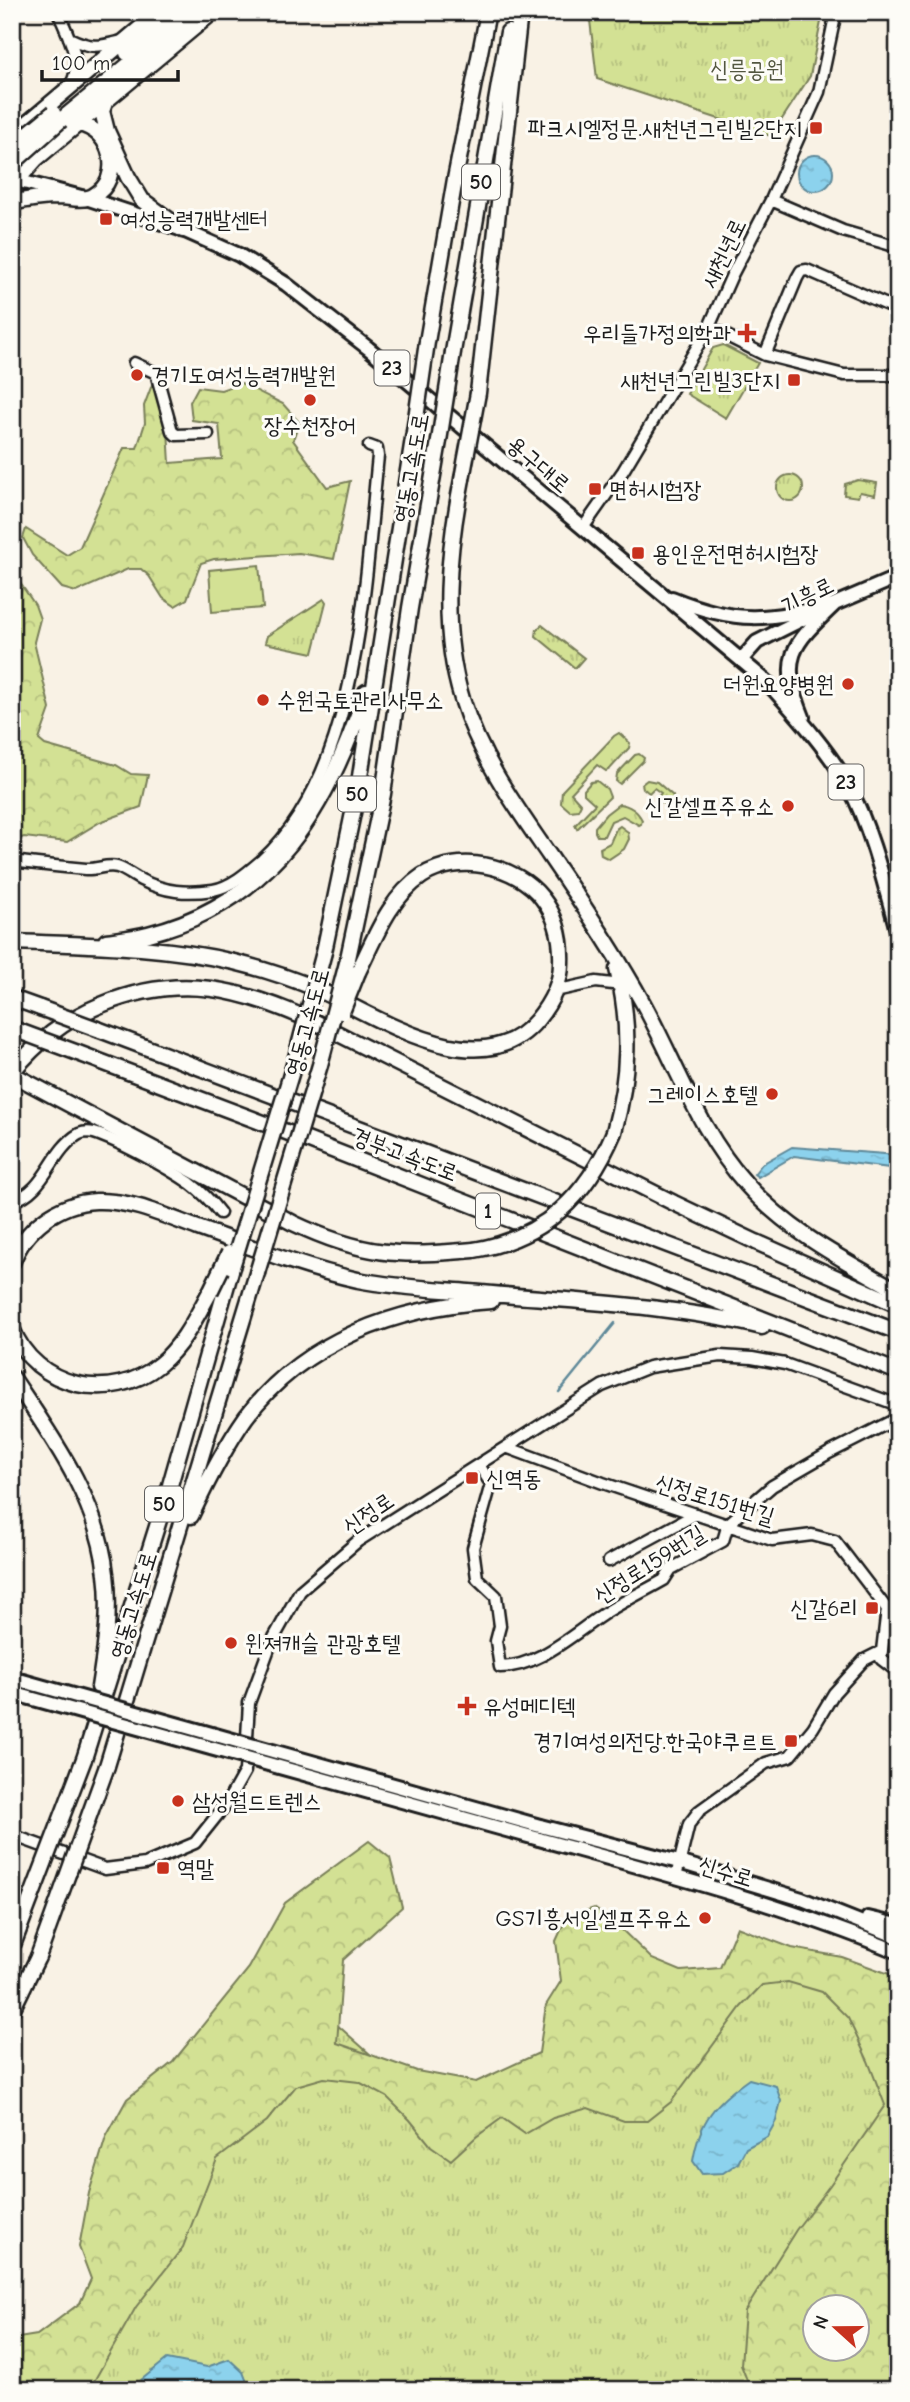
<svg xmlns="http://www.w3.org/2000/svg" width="910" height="2402" viewBox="0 0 910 2402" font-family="'Comic Neue','Poor Story',sans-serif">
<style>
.grass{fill:url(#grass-tufts);stroke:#787e58;stroke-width:2}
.forest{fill:url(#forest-crowns);stroke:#787e58;stroke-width:2;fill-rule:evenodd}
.garden{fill:#d3e194;stroke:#787e58;stroke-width:2}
.water{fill:url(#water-ripples);stroke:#5f8999;stroke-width:2}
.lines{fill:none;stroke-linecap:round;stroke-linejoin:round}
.stream{stroke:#5f8999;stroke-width:2.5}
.minor-casing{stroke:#1c1c1c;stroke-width:15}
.major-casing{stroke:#1c1c1c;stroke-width:18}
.highway-casing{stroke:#1c1c1c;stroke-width:19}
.minor{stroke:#fdfcf7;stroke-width:10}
.major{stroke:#fdfcf7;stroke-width:12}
.highway{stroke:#fdfcf7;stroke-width:14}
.major-bridge-casing{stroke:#1c1c1c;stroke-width:18;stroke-linecap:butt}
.highway-bridge-casing{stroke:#1c1c1c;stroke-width:19;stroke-linecap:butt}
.major-bridge{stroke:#fdfcf7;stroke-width:12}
.highway-bridge{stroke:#fdfcf7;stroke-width:14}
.poi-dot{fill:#c8321e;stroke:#fdfcf7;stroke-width:2.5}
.labels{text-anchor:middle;stroke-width:6;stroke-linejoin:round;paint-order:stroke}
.shield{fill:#fdfcf7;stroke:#605f5e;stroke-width:2}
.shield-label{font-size:21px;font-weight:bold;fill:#1c1c1c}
.park-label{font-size:23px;fill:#535740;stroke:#fdfcf7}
.poi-label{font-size:23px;fill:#1c1c1c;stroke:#fdfcf7;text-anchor:start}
.street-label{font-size:23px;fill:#1c1c1c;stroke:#fdfcf7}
</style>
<defs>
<pattern id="grass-tufts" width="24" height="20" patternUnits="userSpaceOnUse" patternTransform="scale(1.75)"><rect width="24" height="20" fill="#d3e194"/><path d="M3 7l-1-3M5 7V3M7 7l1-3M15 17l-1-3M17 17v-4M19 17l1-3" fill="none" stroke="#b5c07f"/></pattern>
<pattern id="forest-crowns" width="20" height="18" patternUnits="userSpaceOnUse" patternTransform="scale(1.75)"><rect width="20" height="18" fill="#d3e194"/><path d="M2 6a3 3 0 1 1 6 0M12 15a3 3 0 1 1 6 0" fill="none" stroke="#b5c07f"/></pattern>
<pattern id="water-ripples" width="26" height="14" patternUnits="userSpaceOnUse" patternTransform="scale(1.75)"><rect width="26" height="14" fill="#8cd2ed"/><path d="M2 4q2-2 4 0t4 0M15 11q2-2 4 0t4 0" fill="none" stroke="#78b4cb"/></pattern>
</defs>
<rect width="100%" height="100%" fill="#f9f2e5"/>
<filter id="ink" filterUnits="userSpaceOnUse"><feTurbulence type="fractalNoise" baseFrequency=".0143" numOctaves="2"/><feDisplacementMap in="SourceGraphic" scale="14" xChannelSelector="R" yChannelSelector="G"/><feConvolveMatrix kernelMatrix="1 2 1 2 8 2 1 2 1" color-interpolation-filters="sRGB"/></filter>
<g filter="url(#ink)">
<path class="grass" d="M589,12H823L810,76L771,136L597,79Z
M723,345L758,363L726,418L687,394L713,348Z
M777 488a13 13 0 1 1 26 0a13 13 0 1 1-26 0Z
M858,480L877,483L875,495L860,492L858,497L844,495L845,484Z
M324,599L326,602L313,653L265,643L267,636Z
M542,625L584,658L575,668L536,636L537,629Z
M619,733L630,743L629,748L610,769L606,771L597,765L571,793L581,804L578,810L570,811L561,803L562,791L614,736Z
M639,754L644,758L643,761L620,784L616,781L617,774L635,755Z
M647,780L657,782L673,796L672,802L668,806L656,800L661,793L654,788L649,793L643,788L642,784Z
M597,781L607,789L610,797L577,829L575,825L595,804L584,794V790L591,782Z
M619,804C629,805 638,811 642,820L641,824L639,825L623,816L611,821L604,836H597L595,832V827L606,814Z
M620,826L628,832L629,839L624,849L609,859L601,855L600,848L610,843L616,829Z
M783,1960L882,2028L888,2135L801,2324L799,2390H12L78,2320L317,2007L398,2079L479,2094Z"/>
<path class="forest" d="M153,382L168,430L170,463L222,459L219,424L192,420L190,402L198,387L221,390L241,383L283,404L299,422L293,440L327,487L350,481L334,559L299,553L214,559L201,563L187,599L175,606L163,598L149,576L141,569H128L76,592L62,588L32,555L23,538L26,529L67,555L80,547L124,448H137L145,423L144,406Z
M12,575L18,580L35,605L40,619L34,642L50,709L39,740L45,745L116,765L131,774L148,775L141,807L100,822L67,842L24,837L12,841Z
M369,1841L390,1858L402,1907L343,1960L337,2043L417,2071L476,2082L539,2053L546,2005L561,1981L556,1941L567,1917L594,1908L615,1923L652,1959L681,1971L720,1968L737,1927L792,1948L842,1957L892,1975L898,1980V2390H751L741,2365L745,2311L796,2230L830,2185L885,2105L868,2061L848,2018L822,1992L788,1982L762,1985L741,2007L671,2102L647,2121H624L588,2108L553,2118L525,2134L502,2118L476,2137L451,2160L431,2146L410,2120L387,2097L359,2082L324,2078L296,2086L267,2121L217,2159L183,2247L136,2307L89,2390H12V2339L37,2335L80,2303L91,2279L79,2247L89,2193L106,2137L127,2099L173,2062L249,1968L285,1903ZM816,2308H858V2350H816Z"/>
<path class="garden" d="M259,565L263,608L212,612L209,570Z"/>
<path class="water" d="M797 173a18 18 0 1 1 36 0a18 18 0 1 1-36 0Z
M792,1147L898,1155V1169L794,1156L758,1177L754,1174L762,1164Z
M749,2079L776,2086L781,2101L776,2121L767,2137L746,2148L738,2163L723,2173L702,2174L693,2161C700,2119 715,2103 749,2079Z
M167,2359L207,2367L229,2359L243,2372L250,2390H138L141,2380Z"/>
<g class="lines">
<path class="stream" d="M559,1392L615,1323"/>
<g class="minor-casing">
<path id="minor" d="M58,12C67,33 84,63 71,84
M69,38C92,49 98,47 122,41
M771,200L843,231L898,247
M709,327L765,355L844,375H898
M765,355L797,278L801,271L807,270L894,308L898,348
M134,363L156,373L172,431L176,435L208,434
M583,528L623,471L709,327L732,275L771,200L819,92L836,12
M12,861C36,864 62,867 86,869C96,870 107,864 117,867C126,870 133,876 141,880C165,892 186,894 213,890C231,887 248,872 262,860C360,771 365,580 378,456L377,449L369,446
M555,991L596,982L621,985
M12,1201C46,1192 50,1151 79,1134C84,1132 89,1132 94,1133C119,1141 168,1168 190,1183C202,1192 211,1201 220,1213
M506,1447L603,1483L772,1540L812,1535L835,1541L887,1609
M479,1465L491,1484L473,1548L477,1578L496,1596L500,1626L496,1641L500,1667C538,1667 572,1635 602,1615C622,1602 643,1592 664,1580L671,1569L723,1541L728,1524L772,1486L829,1453L898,1418
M609,1561L696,1514
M898,1605L887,1609L881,1659L898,1672
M12,1835L105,1869L145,1864L195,1843L227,1803L245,1771L249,1703L271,1643L300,1591L358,1541L602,1386L649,1367L720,1356L752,1358L785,1364L898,1405
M676,1877L689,1824L699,1811L766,1763L790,1756L813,1728L834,1693L864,1660L882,1651"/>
</g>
<g class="major-casing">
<path id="major" d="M12,179L89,199L183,230L239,255L286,284L368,348L766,681C794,712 829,750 849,787C872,830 885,887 898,934
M672,598C738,625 767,620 835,604
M830,606L898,577
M741,660L757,642L813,614
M803,717C779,657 791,646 835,604
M540,1826L679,1862L802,1899L898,1937
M539,1839C659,1872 782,1904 898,1952
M868,1918L898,1925"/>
</g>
<g class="highway-casing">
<path id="highway" d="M127,53L177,12
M106,100L102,111L107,131L128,177L142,200L183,230
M61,120L193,12
M12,136L159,12
M12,186L36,159L213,12
M12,203C28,199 45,197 61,197C71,198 84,201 93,196C125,179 112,129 78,124
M427,342L455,179L488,12
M453,352L508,32
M478,393L520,12
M462,479C448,551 440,628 462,699C480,757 515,806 549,855C582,903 615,952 643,1003C677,1065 699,1132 747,1185C789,1232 844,1260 898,1291
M106,941C119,939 134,938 148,934C274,902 328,807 366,692
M12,942C86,945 162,945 234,962C263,969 291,978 319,990C378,1017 481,1088 537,1020C550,1004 561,983 561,963C562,939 557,917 542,898C516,864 458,853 422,876C389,898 375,938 358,972
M324,952L358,789L414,432
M347,963L383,794L410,608L439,441
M12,998L40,1008
M100,1030L898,1332
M78,1053L266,1124L898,1372
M12,1072C37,1042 64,1020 101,1005C181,972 241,989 317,1023L674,1203L756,1242L898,1305
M12,1074L293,1223C363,1256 399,1257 474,1250
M614,1132C629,1076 631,1025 617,969
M12,1263C25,1228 58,1203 96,1201C132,1200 165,1216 198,1228C251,1247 303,1268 358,1280C395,1287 432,1289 469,1292C567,1301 667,1304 762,1327
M12,1328C35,1389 112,1404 160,1364C183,1345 196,1317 210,1292
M12,1377C52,1437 98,1499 106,1574C111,1611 105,1650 99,1687
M191,1516C207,1482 224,1448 246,1417C304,1340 398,1307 491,1301
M84,1759L170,1485L232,1267
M107,1766L257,1273
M12,2010L38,1957"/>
</g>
<use href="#minor" class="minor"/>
<use href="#major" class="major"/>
<use href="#highway" class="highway"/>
<g class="major-bridge-casing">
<path id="major-bridge" d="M12,1678L540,1826
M12,1693L539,1839"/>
</g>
<g class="highway-bridge-casing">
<path id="highway-bridge" d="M12,147L53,113
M12,164L61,120
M414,432L427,342
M439,441L453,352
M462,479L478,393
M40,1008L100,1030
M342,1012L358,972
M16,1030L78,1053
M474,1250C544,1238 587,1196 614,1132
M232,1267L295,1061L324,952
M257,1273L320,1065L347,963
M210,1292L229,1253
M13,1945L84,1759
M38,1957L107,1766"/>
</g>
<use href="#major-bridge" class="major-bridge"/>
<use href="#highway-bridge" class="highway-bridge"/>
</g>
</g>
<g class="poi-dot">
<rect x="809" y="121" width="14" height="14" rx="3.5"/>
<rect x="99" y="212" width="14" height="14" rx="3.5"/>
<path d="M743.5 322.5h7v7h7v7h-7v7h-7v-7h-7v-7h7z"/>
<circle cx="137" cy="375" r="7"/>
<rect x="787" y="373" width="14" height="14" rx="3.5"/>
<circle cx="310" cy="400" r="7"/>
<rect x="588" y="482" width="14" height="14" rx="3.5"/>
<rect x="631" y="546" width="14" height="14" rx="3.5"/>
<circle cx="848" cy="684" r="7"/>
<circle cx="263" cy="700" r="7"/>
<circle cx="788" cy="806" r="7"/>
<circle cx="772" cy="1094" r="7"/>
<rect x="465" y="1471" width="14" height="14" rx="3.5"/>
<rect x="865" y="1601" width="14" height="14" rx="3.5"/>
<circle cx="231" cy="1643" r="7"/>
<path d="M463.5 1695.5h7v7h7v7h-7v7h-7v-7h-7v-7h7z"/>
<rect x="784" y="1734" width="14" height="14" rx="3.5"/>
<circle cx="178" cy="1801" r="7"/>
<rect x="156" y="1861" width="14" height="14" rx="3.5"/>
<circle cx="705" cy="1918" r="7"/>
</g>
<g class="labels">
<g class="shield">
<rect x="462" y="164.5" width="38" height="35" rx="5"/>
<rect x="374.5" y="350.5" width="35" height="35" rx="5"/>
<rect x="828.5" y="764.5" width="35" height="35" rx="5"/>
<rect x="338" y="776.5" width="38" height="35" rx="5"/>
<rect x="476" y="1193.5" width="24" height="35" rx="5"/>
<rect x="145" y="1486.5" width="38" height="35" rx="5"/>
</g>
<g class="shield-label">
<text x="481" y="189">50</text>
<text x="392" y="375">23</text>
<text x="846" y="789">23</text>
<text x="357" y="801">50</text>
<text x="488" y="1218">1</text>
<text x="164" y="1511">50</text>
</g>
<g class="park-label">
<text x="747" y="77">신릉공원</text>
</g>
<g class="poi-label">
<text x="802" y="136" text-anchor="end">파크시엘정문.새천년그린빌2단지</text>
<text x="120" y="227">여성능력개발센터</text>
<text x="731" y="341" text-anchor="end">우리들가정의학과</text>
<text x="151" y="383">경기도여성능력개발원</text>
<text x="780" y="388" text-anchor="end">새천년그린빌3단지</text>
<text x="310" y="433" text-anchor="middle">장수천장어</text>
<text x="609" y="497">면허시험장</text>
<text x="652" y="561">용인운전면허시험장</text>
<text x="834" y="692" text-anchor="end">더원요양병원</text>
<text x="277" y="708">수원국토관리사무소</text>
<text x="774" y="814" text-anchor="end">신갈셀프주유소</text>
<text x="758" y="1102" text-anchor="end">그레이스호텔</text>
<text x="486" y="1486">신역동</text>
<text x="858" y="1616" text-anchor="end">신갈6리</text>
<text x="245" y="1651">윈져캐슬 관광호텔</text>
<text x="483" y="1714">유성메디텍</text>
<text x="777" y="1749" text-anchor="end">경기여성의전당.한국야쿠르트</text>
<text x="192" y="1809">삼성월드트렌스</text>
<text x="177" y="1876">역말</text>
<text x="691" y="1926" text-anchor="end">GS기흥서일셀프주유소</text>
</g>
<g class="street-label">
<text transform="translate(723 253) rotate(-64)" y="8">새천년로</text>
<text transform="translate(539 464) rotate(40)" y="8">용구대로</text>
<text transform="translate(411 468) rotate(-80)" y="8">영동고속도로</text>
<text transform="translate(807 595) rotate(-26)" y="8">기흥로</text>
<text transform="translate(307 1022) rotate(-75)" y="8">영동고속도로</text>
<text transform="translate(405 1154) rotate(21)" y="8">경부고속도로</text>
<text transform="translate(715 1499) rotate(17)" y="8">신정로151번길</text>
<text transform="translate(368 1513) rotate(-34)" y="8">신정로</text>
<text transform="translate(649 1564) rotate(-32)" y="8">신정로159번길</text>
<text transform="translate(133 1605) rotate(-73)" y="8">영동고속도로</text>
<text transform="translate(726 1871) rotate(17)" y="8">신수로</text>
</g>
</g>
<rect width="910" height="2402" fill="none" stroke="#fdfcf7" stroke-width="42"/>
<rect x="21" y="21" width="868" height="2360" fill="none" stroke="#1c1c1c" stroke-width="2.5" filter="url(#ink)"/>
<g transform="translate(836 2328) rotate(291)"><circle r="33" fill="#fdfcf7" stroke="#a3a29f" stroke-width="2"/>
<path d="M0-5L12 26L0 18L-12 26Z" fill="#c8321e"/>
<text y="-10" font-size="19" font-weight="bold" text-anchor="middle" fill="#1c1c1c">N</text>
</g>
<path d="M42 70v10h136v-10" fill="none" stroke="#1c1c1c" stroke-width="3.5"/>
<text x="52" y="70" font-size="21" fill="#1c1c1c" stroke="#fdfcf7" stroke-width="5" paint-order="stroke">100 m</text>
</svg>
